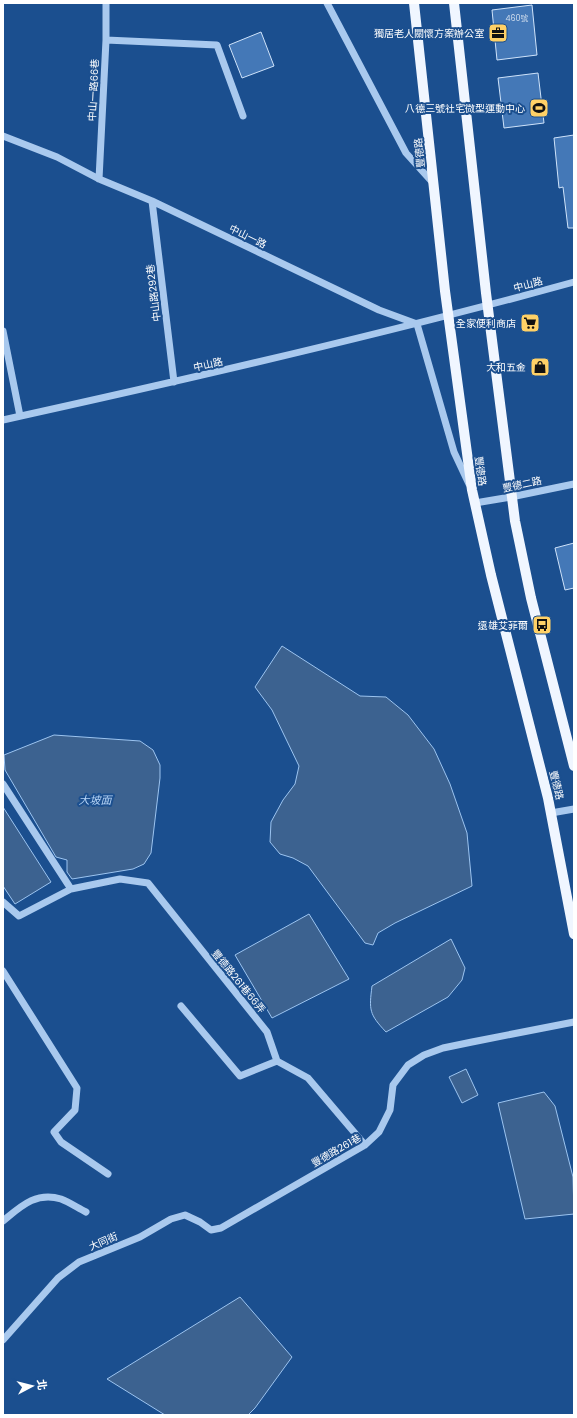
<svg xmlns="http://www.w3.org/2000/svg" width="577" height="1418" viewBox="0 0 577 1418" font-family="Poppins,'Noto Sans TC',sans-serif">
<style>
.water{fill:#3c6290;stroke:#9cc4f0}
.building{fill:#4478b7;stroke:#cfe3fa}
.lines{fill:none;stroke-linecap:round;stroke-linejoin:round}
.minor{stroke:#a9c9ee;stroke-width:7}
.major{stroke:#f0f6ff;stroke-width:10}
.labels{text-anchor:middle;stroke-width:4;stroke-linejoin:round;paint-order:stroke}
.number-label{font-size:8px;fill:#d0dded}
.poi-label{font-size:10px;fill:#fff;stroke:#1b4f8f;text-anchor:end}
.street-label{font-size:10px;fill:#fff;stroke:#1b4f8f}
.water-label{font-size:11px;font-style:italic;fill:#b5d3f5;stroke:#1b4f8f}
</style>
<rect width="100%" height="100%" fill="#1b4f8f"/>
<path class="water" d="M282,646L360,696L386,697L408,715L434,749L450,784L467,833L472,886L395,923L378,933L373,945L365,943L308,866L293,858L280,854L270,842L271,822L283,800L295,784L299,766L272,710L255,687Z
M54,735L140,741L153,750L160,765V778L151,853L144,864L133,869L72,879L67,872V860L56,857L5,770L4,755Z
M3,807L51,882L15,904L3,886Z
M309,914L349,979L272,1018L235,955Z
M451,939L465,968L462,980L448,997L386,1032C369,1014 369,1010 372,986Z
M466,1069L478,1095L462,1103L449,1077Z
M544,1092L555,1106L573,1177L574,1214L525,1219L498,1103Z
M240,1297L292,1357L255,1408L248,1415H165L107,1379Z"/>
<path class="building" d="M532,5L537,55L497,60L492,10Z
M261,32L274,66L242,78L229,45Z
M538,73L544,123L504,128L498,78Z
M574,135V228H568L563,187L559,188L554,138Z
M574,543V588L565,590L555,548Z"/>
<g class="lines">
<path class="minor" d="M327,3L406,153L434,184
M106,40L217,45L243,116
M3,136L57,157L99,179L152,201L379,310L417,324
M99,179L106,40V3
M152,201L174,382
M417,324L454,452L469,484
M3,331L20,416
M3,420C194,378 385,334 574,282
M475,503L511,497L574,484
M3,784L71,889
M551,813L574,809
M3,902L19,916L71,889L120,879L148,883L267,1032L277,1061L308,1078L365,1145
M3,971L77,1088L75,1110L54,1132L61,1142L108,1174
M181,1006L240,1076L277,1061
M3,1221C20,1207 36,1191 61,1199C69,1202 78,1208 86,1212
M3,1340L58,1278L79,1262L140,1237L171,1219L185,1215L200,1222L211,1230L221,1228L365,1145L379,1132L390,1110L393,1085L408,1065L424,1055L443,1048L472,1042L574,1022"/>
<path class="major" d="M414,3L445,291L472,490L491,575L548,798L574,934
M454,3L486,293L515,521L531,598L574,766"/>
</g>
<defs>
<g id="office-square" transform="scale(1)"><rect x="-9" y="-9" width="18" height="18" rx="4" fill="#ffd166" stroke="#1b4f8f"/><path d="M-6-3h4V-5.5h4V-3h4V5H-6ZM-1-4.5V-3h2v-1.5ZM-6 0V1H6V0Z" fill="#111"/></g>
<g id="stadium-square" transform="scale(1)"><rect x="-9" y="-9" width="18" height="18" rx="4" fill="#ffd166" stroke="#1b4f8f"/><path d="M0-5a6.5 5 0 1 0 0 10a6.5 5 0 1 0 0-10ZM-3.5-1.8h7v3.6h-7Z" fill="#111"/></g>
<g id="supermarket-square" transform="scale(1)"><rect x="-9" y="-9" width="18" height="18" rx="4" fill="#ffd166" stroke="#1b4f8f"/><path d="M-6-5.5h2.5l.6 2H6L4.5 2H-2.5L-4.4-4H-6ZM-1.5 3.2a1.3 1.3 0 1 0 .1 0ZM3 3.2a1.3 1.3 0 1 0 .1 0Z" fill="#111"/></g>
<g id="shop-square" transform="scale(1)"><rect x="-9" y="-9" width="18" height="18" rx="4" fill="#ffd166" stroke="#1b4f8f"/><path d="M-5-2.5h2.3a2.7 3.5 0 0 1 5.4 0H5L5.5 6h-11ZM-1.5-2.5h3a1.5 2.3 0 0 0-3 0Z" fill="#111"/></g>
<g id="bus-square" transform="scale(1)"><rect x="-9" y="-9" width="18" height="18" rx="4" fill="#ffd166" stroke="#1b4f8f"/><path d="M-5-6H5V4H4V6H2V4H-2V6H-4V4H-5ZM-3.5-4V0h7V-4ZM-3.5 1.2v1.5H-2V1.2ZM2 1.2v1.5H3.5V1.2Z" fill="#111"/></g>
</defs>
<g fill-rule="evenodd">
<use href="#office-square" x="498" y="33"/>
<use href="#stadium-square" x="539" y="108"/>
<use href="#supermarket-square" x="530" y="323"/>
<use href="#shop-square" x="540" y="367"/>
<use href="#bus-square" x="542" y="625"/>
</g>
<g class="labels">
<g class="number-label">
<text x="517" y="21">460號</text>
</g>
<g class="poi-label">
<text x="484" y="37">獨居老人關懷方案辦公室</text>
<text x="525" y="112">八德三號社宅微型運動中心</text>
<text x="516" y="327">全家便利商店</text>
<text x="526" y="371">大和五金</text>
<text x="528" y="629">遠雄艾菲爾</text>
</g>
<g class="street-label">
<text transform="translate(93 90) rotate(-87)" y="4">中山一路66巷</text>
<text transform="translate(419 153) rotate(-96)" y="4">豐德路</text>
<text transform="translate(248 236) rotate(26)" y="4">中山一路</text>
<text transform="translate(528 284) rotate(-15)" y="4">中山路</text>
<text transform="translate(153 293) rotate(-97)" y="4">中山路292巷</text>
<text transform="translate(208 364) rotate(-13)" y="4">中山路</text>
<text transform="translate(481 471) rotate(82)" y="4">豐德路</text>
<text transform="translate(522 484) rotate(-12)" y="4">豐德二路</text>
<text transform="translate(557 785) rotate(76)" y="4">豐德路</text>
<text transform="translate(239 981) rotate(51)" y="4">豐德路261巷66弄</text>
<text transform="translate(336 1150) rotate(-30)" y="4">豐德路261巷</text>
<text transform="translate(103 1241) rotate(-23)" y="4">大同街</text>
</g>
<g class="water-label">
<text x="95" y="804">大坡面</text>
</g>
</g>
<rect width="577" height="1418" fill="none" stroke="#ffffff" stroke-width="8"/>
<g transform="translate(32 1386) rotate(83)" stroke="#1b4f8f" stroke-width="3" paint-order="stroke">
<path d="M0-3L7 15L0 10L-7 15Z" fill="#ffffff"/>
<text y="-6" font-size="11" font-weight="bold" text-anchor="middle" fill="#ffffff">北</text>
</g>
</svg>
